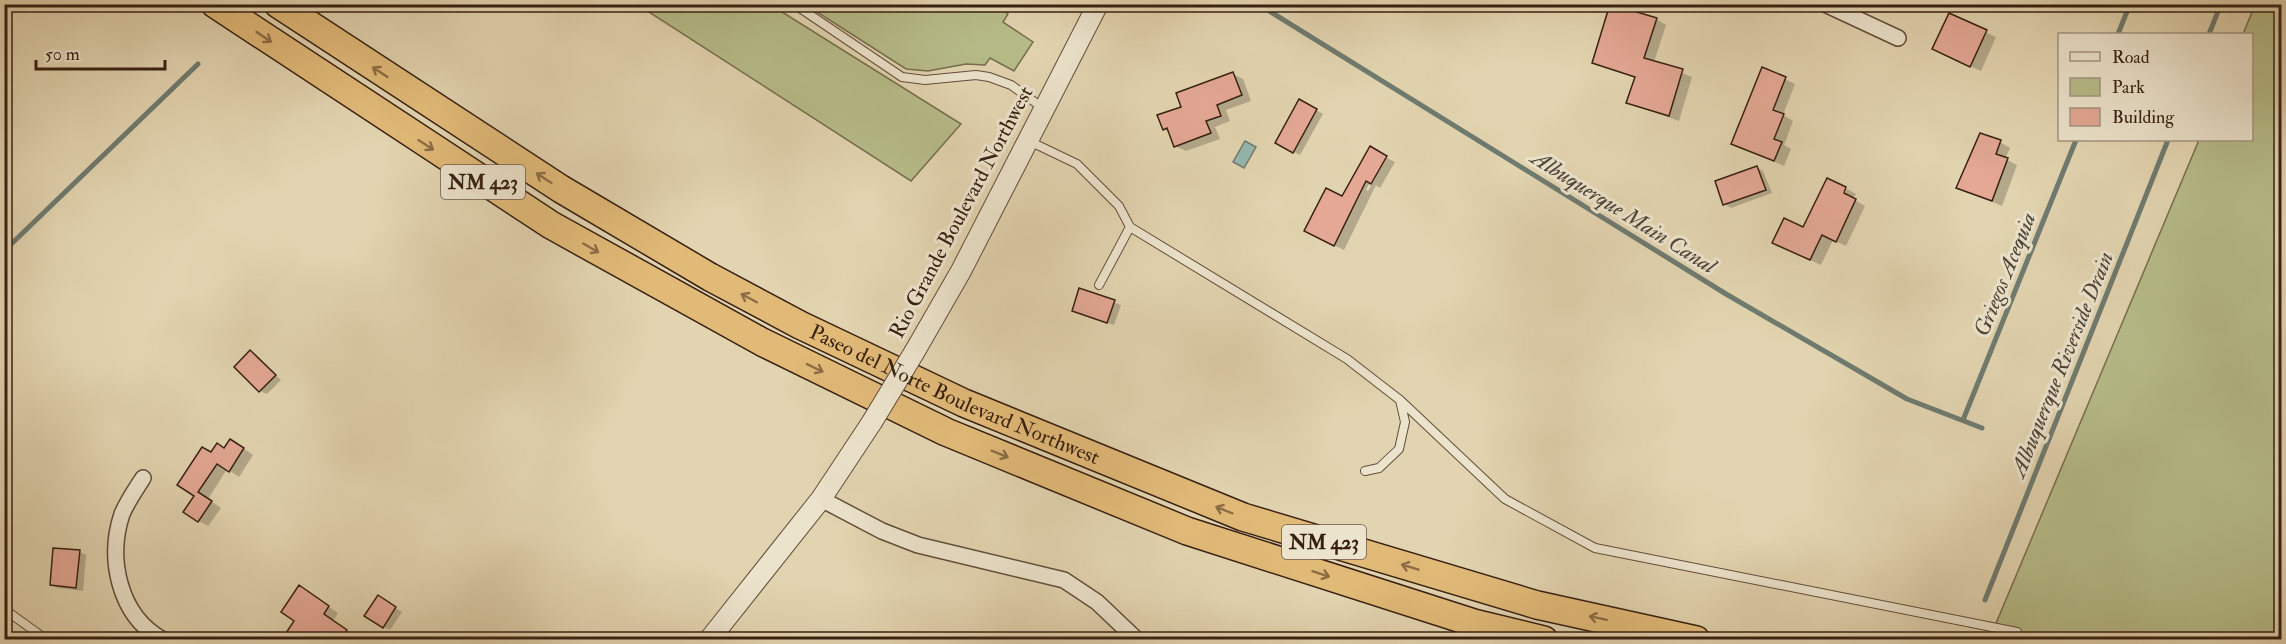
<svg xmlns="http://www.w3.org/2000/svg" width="2286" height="644" viewBox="0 0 2286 644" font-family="'IM FELL Double Pica',serif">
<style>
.green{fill:#b6bc89;stroke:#766e4e;stroke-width:1.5}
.water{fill:#95b8af;stroke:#6f7b70;stroke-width:1.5}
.shadow{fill:#0003}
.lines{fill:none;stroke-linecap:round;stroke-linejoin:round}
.stream{stroke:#6f7b70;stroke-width:5}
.building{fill:#e4a895;stroke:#372012;stroke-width:1.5}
.service-casing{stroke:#624d3a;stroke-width:10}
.minor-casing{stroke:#624d3a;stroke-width:18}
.tertiary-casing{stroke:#624d3a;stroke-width:22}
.motorway-casing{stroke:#372012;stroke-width:30}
.service{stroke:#ece3cc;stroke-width:8}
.minor{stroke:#ece3cc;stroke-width:15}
.tertiary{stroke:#ece3cc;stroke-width:20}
.motorway{stroke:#e1ba78;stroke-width:27}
.tertiary-bridge-casing{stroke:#624d3a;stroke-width:22;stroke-linecap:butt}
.tertiary-bridge{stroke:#ece3cc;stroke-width:20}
.oneway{stroke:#8c6d45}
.labels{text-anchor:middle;stroke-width:6;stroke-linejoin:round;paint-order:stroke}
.shield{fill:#ece3cc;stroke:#6d5a4a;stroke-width:1.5}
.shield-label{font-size:20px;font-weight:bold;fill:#372012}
.street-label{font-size:21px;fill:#372012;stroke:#ece3cc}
.water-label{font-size:22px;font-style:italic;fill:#4e4639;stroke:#ece3cc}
</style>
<rect width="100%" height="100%" fill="#e2d4b0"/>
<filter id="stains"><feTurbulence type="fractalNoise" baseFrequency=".00333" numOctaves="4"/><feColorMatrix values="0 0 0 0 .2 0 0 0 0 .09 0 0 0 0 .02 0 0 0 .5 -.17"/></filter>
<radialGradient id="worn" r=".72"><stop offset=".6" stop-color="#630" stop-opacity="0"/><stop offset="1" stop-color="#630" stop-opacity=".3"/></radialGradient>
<path class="green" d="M638,5H771L961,124L911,181Z
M806,5H995L1008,14L1003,22L1033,42L1014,71L990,58L985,65L966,64L928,71L906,69Z
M2255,5H2281V639L1989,640L2199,140H2252V34H2243Z"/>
<path class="water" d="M1245,141L1256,147L1244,168L1233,162Z"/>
<path class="shadow" d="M1949,15L1996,37L1981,71L1944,54Z
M1656,19L1666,25L1654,62L1692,77L1679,121L1628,103L1636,78L1594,63Z
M1763,69L1795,84L1783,115L1793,121L1784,145L1791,149L1784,166L1733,143Z
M1233,74L1243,79L1251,101L1226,110L1230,121L1215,127L1220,139L1186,151L1175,146L1171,133L1164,129L1183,108Z
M1300,101L1323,114L1300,155L1277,143Z
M2000,142L2010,148L2005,159L2017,165L2002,206L1958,187Z
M1384,156L1366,190L1368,191L1387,158L1395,162L1380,188L1376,185L1344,250L1315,236L1342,198Z
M1757,167L1763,171L1772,193L1731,208L1725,204Z
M1847,189L1856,194L1853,199L1865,206L1846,246L1833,240L1821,265L1784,248L1842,200Z
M1080,290L1121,305L1114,325L1080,314Z
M251,352L281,380L267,394L260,391Z
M240,446L253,455L239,477L227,469L208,499L221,508L208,526L199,521L196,496L212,454Z
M79,552L86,555L83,591L58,588L51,585Z
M309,593L338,613L333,621L356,637L355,640H284L296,621Z
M384,601L402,612L390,630L383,627Z"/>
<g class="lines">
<path class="stream" d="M1258,4L1726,294L1907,399L1982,428
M2118,34L2130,4
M2209,34L2221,4
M4,251L198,64
M1963,420L2076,140
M1985,600L2168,140"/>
</g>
<path class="building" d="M1610,4L1657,18L1644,58L1683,69L1669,116L1626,103L1635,77L1592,63Z
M1949,13L1987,30L1970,67L1932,49Z
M1762,67L1786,77L1773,110L1784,114L1774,139L1782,142L1774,161L1731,144Z
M1233,72L1242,95L1217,105L1221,116L1206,121L1211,133L1174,147L1167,128L1163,130L1157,115L1181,107L1176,93Z
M1299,99L1317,109L1293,153L1275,143Z
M1980,133L2001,140L1996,154L2008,158L1992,201L1956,188Z
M1370,146L1387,156L1371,184L1366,181L1334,246L1304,231L1326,188L1342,196Z
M1757,166L1766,190L1723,205L1715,181Z
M1827,178L1846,187L1844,193L1856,199L1836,242L1822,235L1810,260L1772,243L1784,218L1803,227Z
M1079,288L1115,300L1107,323L1072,311Z
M250,350L276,375L259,392L234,367Z
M230,439L244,448L229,472L217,464L198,492L212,501L198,522L183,512L194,496L177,485L202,447L211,452L217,443L224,448Z
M53,548L80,550L76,588L50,585Z
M299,585L329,606L324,614L347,630L341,639H282L294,621L281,612Z
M378,595L396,607L383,628L364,616Z"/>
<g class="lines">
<g class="service-casing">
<path id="service" d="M794,4L902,77L925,80L976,75L989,77L1011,85L1043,108
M1029,141L1077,164L1119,206L1130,227L1347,359L1400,400L1405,422L1399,449L1379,468L1365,471
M1099,285L1130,227
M1400,400L1505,499L1595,548L2017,632
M4,609L47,640"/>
</g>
<g class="minor-casing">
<path id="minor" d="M1825,4L1898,38
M143,478C136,489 127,502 122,514C107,559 119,616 163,640
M821,499L882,531L918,545L1064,580L1097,602L1137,640"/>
</g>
<g class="tertiary-casing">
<path id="tertiary" d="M915,351L961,271L1098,4
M709,640L821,499L872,422"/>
</g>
<g class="motorway-casing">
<g id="motorway">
<path d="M215,4L551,225L762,342L946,432L1187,531L1474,623L1544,640"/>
<path id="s1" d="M278,4L561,189L710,277L800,325L964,403L1243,517L1537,605L1696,640"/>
</g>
</g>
<use href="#service" class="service"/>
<use href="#minor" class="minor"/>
<use href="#tertiary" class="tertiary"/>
<use href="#motorway" class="motorway"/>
<g class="tertiary-bridge-casing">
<path id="tertiary-bridge" d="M872,422L915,351"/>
</g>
<use href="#tertiary-bridge" class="tertiary-bridge"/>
</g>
<defs><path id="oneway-shaft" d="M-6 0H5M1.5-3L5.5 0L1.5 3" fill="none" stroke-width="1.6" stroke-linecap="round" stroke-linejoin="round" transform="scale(1.5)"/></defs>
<g class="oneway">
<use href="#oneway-shaft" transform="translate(264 37) rotate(34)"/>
<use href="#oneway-shaft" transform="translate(380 72) rotate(-147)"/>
<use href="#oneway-shaft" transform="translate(426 145) rotate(33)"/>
<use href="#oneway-shaft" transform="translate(544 178) rotate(-147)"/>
<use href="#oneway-shaft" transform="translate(591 248) rotate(30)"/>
<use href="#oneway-shaft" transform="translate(749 298) rotate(-152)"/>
<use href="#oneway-shaft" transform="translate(815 368) rotate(26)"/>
<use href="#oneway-shaft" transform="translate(1000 454) rotate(22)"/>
<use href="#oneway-shaft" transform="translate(1224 510) rotate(-158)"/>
<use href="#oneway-shaft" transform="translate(1410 567) rotate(-163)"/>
<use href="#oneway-shaft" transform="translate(1321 574) rotate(18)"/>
<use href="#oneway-shaft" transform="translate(1598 618) rotate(-168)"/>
</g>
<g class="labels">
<g class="shield">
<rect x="441" y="165" width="84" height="34" rx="4.5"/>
<rect x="1282" y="525" width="84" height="34" rx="4.5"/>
</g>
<g class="shield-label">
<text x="483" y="189">NM 423</text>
<text x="1324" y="549">NM 423</text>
</g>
<g class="street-label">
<text transform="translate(961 212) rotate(-62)" y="7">Rio Grande Boulevard Northwest</text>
<text dy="7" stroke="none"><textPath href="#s1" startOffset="783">Paseo del Norte Boulevard Northwest</textPath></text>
</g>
<g class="water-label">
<text transform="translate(1624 211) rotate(32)" y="8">Albuquerque Main Canal</text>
<text transform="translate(2004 274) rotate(-68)" y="8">Griegos Acequia</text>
<text transform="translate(2061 364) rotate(-68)" y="8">Albuquerque Riverside Drain</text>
</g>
</g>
<rect width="2286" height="644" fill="none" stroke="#e2d4b0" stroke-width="24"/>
<rect x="6" y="6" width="2274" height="632" fill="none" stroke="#372012" stroke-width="3"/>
<rect x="12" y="12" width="2262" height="620" fill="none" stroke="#372012" stroke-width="1.5"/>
<rect x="2058" y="33" width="195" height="108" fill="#ece3cc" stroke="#a49582" stroke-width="1.5"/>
<rect x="2070" y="52" width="30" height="9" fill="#ece3cc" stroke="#a49582" stroke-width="1.5"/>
<text x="2112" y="63" font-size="18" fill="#372012">Road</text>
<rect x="2070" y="78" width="30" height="18" fill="#b6bc89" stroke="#a49582" stroke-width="1.5"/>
<text x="2112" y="93" font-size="18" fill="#372012">Park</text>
<rect x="2070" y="108" width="30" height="18" fill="#e4a895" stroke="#a49582" stroke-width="1.5"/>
<text x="2112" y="123" font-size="18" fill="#372012">Building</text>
<path d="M36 60v9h129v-9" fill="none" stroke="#372012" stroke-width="3"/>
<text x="45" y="60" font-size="18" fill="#372012" stroke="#ece3cc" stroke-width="4.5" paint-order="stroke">50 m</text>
<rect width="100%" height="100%" filter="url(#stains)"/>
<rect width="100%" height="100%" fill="url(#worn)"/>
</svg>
